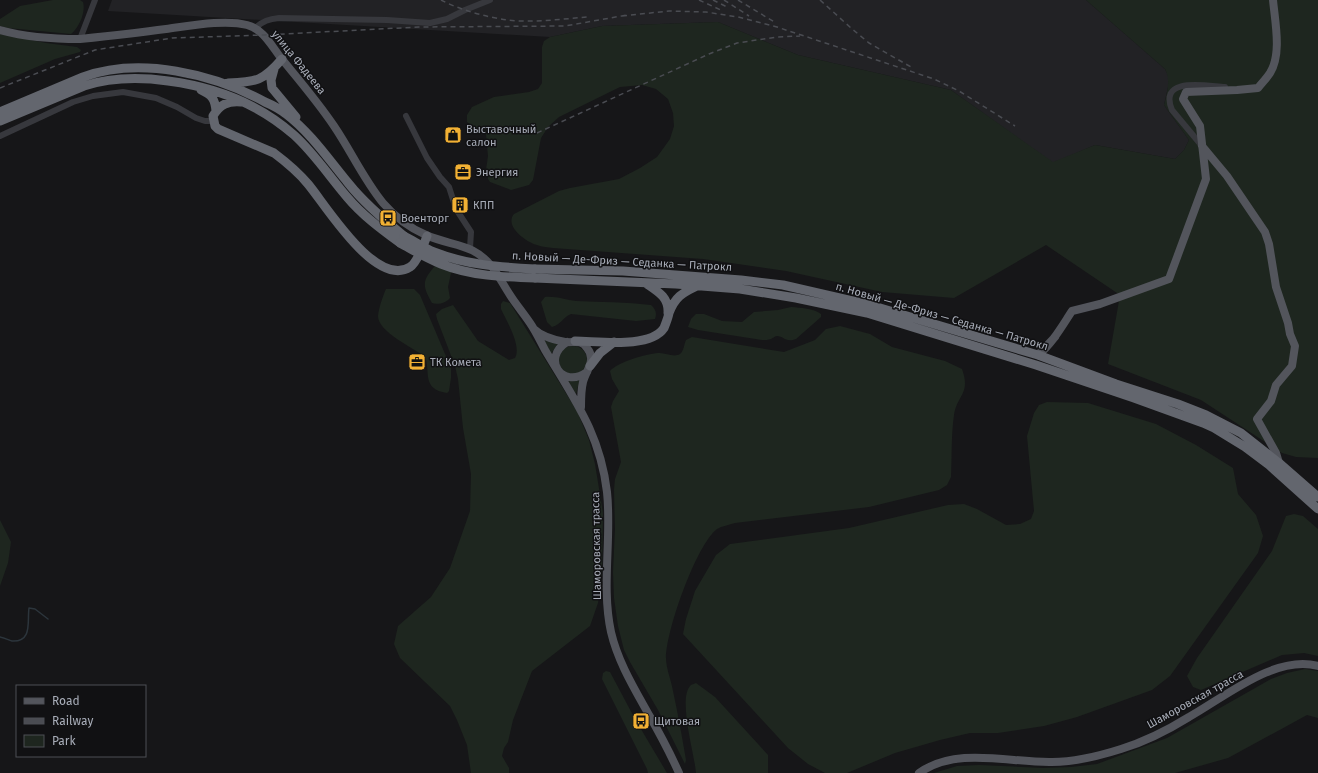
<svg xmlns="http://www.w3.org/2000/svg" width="1318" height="773" viewBox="0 0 1318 773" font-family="'Fira Sans',sans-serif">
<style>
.built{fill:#222225}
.green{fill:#1e261f}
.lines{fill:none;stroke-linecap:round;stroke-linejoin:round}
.stream{stroke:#2c353c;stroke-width:1.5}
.minor{stroke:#37383d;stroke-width:6}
.major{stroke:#53555c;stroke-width:8}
.highway{stroke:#63666e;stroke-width:9}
.rail{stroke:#4a4c52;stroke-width:1.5;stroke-dasharray:5 4;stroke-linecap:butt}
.highway-bridge{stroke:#63666e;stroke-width:9}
.labels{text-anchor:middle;stroke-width:3;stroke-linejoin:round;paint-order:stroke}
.street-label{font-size:11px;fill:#a8adb8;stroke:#111113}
.poi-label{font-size:11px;fill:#a8adb8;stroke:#111113;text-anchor:start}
</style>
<rect width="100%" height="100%" fill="#161618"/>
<path class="built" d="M112,0H1086L1165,69L1168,75L1169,83L1164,105L1189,140L1184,150L1175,159L1095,145L1053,163L951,90L798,55L718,22L602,26L550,37L108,11Z"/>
<path class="green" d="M53,0H80L83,2C86,12 79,28 71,34L8,28L0,26V19L20,6Z
M1086,0H1318V458L1296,457L1282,453L1201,400L1108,364L1120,295L1046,245L954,298L882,292L786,271L703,259L553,248C548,247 542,247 537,245C526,242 504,226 514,214L559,191L570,188L619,179L640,168L657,157L670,139L674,126L673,113L668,99L656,89L642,85L620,87L559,117L548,127L541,138L533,180L529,185L511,190L490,182L488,179L486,170L488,156L486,134L484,131L478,130L467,122V115L472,107L494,97L529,92L538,89L542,83V47L544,41L550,37L602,26L718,22L798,55L951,90L1053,162L1095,145L1175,159L1184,150L1189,140L1164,105C1167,92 1171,81 1165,69Z
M0,34L46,43L77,47L81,50L80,52L55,59L0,83Z
M435,266L450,271L451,273L448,287L450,298C446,303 438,305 432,303C422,285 422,281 435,266Z
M386,289H414L420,295L451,368V378L449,391L447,393C421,389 431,372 425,357C414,348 378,332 378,316C379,307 383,296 386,289Z
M545,297C556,296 566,300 576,301C601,302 626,302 651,305C656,309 657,314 655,319L636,321L571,314C562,318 562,324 552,327L547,322L541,302Z
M503,301L510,303L577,411L589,440L595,464L603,513L602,573L598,603L590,626L532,671L513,720L508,742L504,748L502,756L509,768V773H471L467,745L457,720L450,706L400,658L394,644L398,626L431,597L450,568L470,511L471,474L463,428L458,379L455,366L437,319L436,314L442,309L453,305L478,341L509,360L515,358C522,346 506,320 501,309V304Z
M791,307C801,308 813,308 821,314V317L796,339C785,343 784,336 777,336C775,336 773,338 771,339C768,340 765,340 762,340L698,330L688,327L691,319L696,314H704L722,321L742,322L754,312L778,310Z
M840,326L870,334L892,347L945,361L962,369C971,394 957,395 954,415C951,436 952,457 951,477L947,485L939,490L869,507L735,523C729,525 722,526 717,529C696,545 666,631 666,658C666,668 671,680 673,691C678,714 682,737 686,760L685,764L658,710L630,662L624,650L618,626L614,598L613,572L615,529L614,490L615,479L621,462L611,407L613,401L619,391L612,379L610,371C618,362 646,354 658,353C665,352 673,358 680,354C684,351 684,344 686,340L692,337L784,352L815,340L826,329Z
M543,340L558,343L551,354Z
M559 360a14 14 0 1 1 28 0a14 14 0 1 1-28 0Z
M580,379L576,394L568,381Z
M1047,402L1088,403L1156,424L1196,445L1233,468L1238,494L1256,515L1263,536L1258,553L1170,676L1152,690L1077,717L1044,726L998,733H970L940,740L895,753L847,773H825L808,764L788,748L683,634L686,619L695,591L716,555L730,544L849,528L948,505L964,504L977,509L1006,525L1020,524L1031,519L1034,511L1027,436L1034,413L1039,405Z
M1294,514L1303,516L1318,529V656L1304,653L1282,655L1201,690L1193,687L1187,676L1197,658L1272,551L1286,516Z
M0,520L11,542L8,563L0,586Z
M1305,669L1318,671V718L1307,715L1228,758L1175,773H934L957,766L979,765L1043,768L1071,767L1097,764L1167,738L1271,679L1287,673Z
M606,671L610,672L635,719L667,773H648L647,769L602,679L603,673Z
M696,683L715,697L768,755V773H696C695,756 677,697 691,685C692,684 695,684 696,683Z"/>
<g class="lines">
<path class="stream" d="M0,637C4,638 9,640 12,641C33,642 27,621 29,608L35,609L48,619"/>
<path class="minor" d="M255,28C263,21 269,19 279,18L387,20L430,23L447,19L465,10L490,0
M80,39L95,0
M406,116L427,158L440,177L449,187L456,209L471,232L470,248
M0,136L73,102L93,96L123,92L156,98L177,107L196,118L205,121H213
M1202,146L1172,110C1158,76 1206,86 1225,87"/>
<path class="major" d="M0,30C26,37 53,39 80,39C109,36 137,33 166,29C189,26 225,19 247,25C263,29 271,45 281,58C299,80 318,102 334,126C351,151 364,180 383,203C395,217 410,228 426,235C453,247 473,242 493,268C499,276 504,286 510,295C517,306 525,315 532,326C537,334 541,342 545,350C574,399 600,433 607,492C612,538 601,586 611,632C618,662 634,688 649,715C660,734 670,753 679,773
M1202,146L1227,176L1265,232L1269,244L1276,287L1288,323L1290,334L1295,346L1292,366L1276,385L1271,401L1257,419L1276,453L1279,463
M534,329C542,337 555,340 565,342C574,343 581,339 587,348C597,360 586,370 583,382C581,390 581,398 581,407
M1055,337L1038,355C1052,344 1062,326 1072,311L1100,304L1169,279L1206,179L1200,126L1183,99L1186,92L1237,90L1258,88C1262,83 1266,79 1270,73C1282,54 1275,22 1273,0
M567,342C541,358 562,390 587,372
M919,773C957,746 1010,763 1052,762C1076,762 1099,756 1121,749C1144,742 1168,730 1189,717C1225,697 1276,654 1318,666"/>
<path class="highway" d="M274,69L271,80L272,88L296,117
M228,83C257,82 263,81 282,59
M201,90C212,95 215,99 216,111
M241,102C228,101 220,104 213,116L215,126L218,129L274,153C286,162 298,172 308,184C325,204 376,289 410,267C417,263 424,244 427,236
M0,112L83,77C140,56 214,74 265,102C272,105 280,109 286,114C311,133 329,160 349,184C365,204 384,220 404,236
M0,121L84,86C112,77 139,77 168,81C214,87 258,103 294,135C314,153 329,176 347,197C362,215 381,229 400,243
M535,269L623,271L741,280L783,285L870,305L1038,355L1116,384L1178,404L1206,415L1241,433L1279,463L1318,497
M535,278L676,284L740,289L796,298L867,313L1036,365L1134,398L1203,423L1214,428L1245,447L1269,465L1318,509
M647,284C659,292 669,298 668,313
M575,341C598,341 650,349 664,328C666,323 668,318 669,313C675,297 682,293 697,286
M590,366L600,353L614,342"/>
<path class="rail" d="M441,0C460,10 486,17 507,20C533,23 561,19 588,17
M699,0L723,11
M713,0L729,8
M724,0L749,16
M738,0L776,23
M820,0L851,28L869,43L911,67
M622,16L669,11L706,12L738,17L777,27L934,79L959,91L1015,126
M0,88L95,50L172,38L264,35L419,27L565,26L627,15
M537,133L709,54L737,43L777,37L800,36"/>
<path class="highway-bridge" d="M404,236C414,241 424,248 434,252C466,265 500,267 535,269
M400,243C413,250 426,258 441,264C471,276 503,277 535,278"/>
</g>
<defs>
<g id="shop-square" transform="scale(0.9)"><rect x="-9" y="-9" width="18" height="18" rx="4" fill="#f2b134" stroke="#111113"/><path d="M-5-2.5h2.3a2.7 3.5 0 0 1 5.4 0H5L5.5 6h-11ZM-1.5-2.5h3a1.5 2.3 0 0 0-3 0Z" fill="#111"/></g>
<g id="office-square" transform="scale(0.9)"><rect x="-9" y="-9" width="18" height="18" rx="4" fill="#f2b134" stroke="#111113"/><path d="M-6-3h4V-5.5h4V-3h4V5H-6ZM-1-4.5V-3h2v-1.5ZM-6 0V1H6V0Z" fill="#111"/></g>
<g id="building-square" transform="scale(0.9)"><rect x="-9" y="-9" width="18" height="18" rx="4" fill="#f2b134" stroke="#111113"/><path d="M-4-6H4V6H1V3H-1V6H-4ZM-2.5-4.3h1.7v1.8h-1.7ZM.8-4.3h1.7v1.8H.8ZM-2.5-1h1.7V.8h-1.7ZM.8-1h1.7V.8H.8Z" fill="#111"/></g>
<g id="bus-square" transform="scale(0.9)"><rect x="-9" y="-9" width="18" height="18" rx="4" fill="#f2b134" stroke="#111113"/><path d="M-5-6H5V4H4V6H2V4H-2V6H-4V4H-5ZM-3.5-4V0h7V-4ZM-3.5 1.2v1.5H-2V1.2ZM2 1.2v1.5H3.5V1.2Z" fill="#111"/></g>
</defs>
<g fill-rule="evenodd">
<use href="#shop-square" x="453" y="135"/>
<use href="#office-square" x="463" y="172"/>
<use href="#building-square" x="460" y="205"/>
<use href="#bus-square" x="388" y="218"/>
<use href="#office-square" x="417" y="362"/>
<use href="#bus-square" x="641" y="721"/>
</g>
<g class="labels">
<g class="street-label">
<text transform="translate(299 62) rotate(51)" y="4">улица Фадеева</text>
<text transform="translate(622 261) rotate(3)" y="4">п. Новый — Де-Фриз — Седанка — Патрокл</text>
<text transform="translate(942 316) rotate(16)" y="4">п. Новый — Де-Фриз — Седанка — Патрокл</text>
<text transform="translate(596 546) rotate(-91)" y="4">Шаморовская трасса</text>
<text transform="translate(1195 699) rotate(-29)" y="4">Шаморовская трасса</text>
</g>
<g class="poi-label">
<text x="466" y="133">Выставочный<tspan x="466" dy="13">салон</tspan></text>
<text x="476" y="176">Энергия</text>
<text x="473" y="209">КПП</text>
<text x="401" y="222">Военторг</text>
<text x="430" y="366">ТК Комета</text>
<text x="654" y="725">Щитовая</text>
</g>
</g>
<rect x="16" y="685" width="130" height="72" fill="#111113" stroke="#4d4f55"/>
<rect x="24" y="698" width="20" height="6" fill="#53555c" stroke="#4d4f55"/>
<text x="52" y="705" font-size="12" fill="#a8adb8">Road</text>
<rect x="24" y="718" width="20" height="6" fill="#4a4c52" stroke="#4d4f55"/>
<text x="52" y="725" font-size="12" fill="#a8adb8">Railway</text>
<rect x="24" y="735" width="20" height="12" fill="#1e261f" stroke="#4d4f55"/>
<text x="52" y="745" font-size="12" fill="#a8adb8">Park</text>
</svg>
